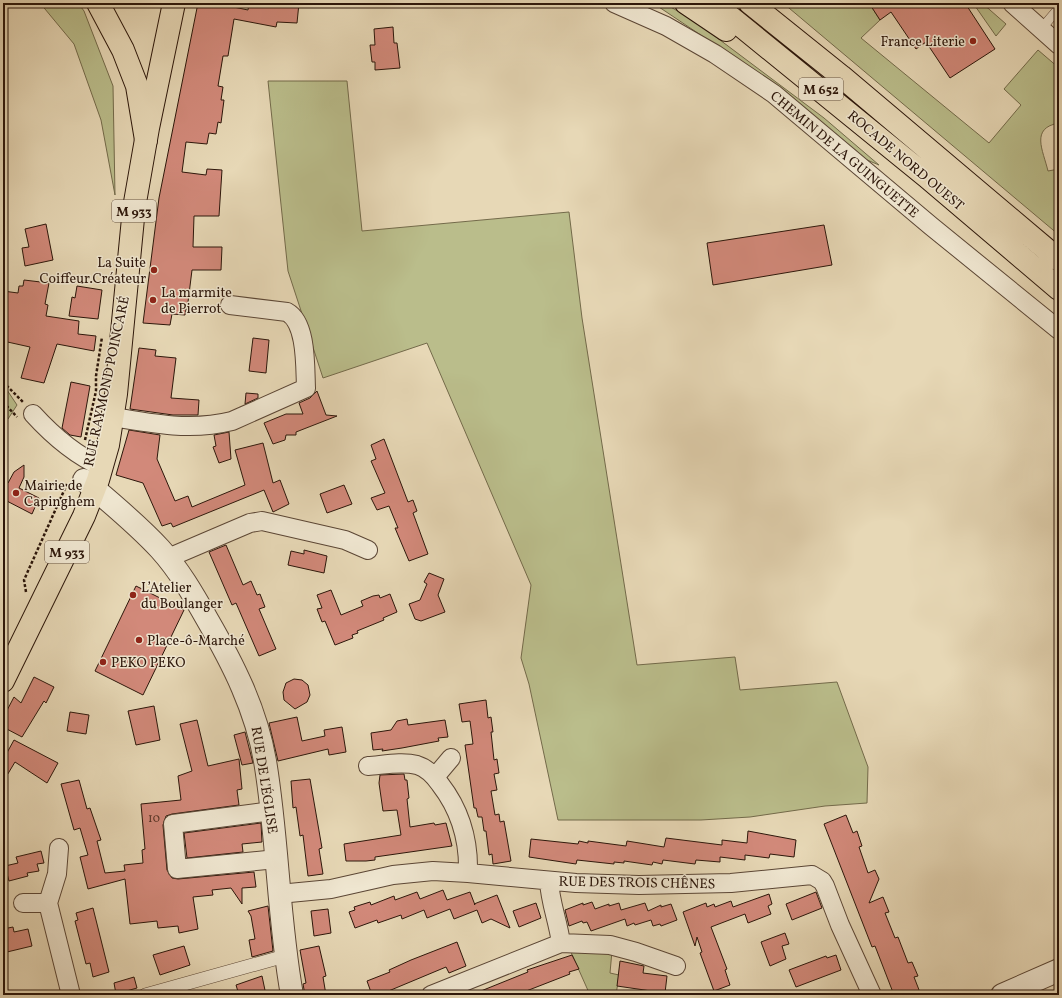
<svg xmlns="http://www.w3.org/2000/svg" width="1062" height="998" viewBox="0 0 1062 998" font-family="Vollkorn,serif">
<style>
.green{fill:#babd8b;stroke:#736a4a}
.building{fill:#d2897a;stroke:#2c160a}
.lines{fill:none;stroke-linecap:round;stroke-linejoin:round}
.service-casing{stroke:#5b4635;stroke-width:10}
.pedestrian-casing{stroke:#5b4635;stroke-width:14}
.minor-casing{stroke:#5b4635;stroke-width:20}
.tertiary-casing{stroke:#5b4635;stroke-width:24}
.primary-casing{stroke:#2c160a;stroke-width:24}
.trunk-casing{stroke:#2c160a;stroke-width:24}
.path{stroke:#2c160a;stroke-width:2.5;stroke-dasharray:3 2;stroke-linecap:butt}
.service{stroke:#efe6d0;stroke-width:9}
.pedestrian{stroke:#efe6d0;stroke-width:13}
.minor{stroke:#efe6d0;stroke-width:18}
.tertiary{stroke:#efe6d0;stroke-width:22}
.primary{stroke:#e7d8b6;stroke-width:22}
.trunk{stroke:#e7d8b6;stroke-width:22}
.poi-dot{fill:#8f2418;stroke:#efe6d0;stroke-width:1.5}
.labels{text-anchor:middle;stroke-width:3;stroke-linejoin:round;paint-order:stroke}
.number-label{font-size:12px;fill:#563326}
.shield{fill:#efe6d0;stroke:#665445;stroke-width:1}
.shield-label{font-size:13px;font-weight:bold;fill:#2c160a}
.poi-label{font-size:14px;fill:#2c160a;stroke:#efe6d0;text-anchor:start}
.street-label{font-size:14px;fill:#2c160a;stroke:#efe6d0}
</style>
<rect width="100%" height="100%" fill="#e7d8b6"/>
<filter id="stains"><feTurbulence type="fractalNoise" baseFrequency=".005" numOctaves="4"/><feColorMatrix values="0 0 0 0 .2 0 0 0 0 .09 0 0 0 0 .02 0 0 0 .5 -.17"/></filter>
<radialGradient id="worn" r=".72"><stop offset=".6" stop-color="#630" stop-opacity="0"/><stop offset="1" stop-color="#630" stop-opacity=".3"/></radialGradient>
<path class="green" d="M40,3H78L84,11L113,86L115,195L101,120L74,44Z
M653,3H664L696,22L824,118L879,165L860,157L717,46Z
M783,3H869L880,20L861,38L989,143L1021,105L1004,89L1038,50L1059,68V123C1030,128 1043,150 1048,171L1059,169V235Z
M973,3H982L1006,24L996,36Z
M268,81H347L362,231L569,212L582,318L637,665L735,657L740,690L837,682L868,767L867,803L825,806L750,817L701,820H558L529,684L521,658L531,585L427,343L323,378L288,271Z
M3,384L17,405L8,419L3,416Z
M570,950L612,951L610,973L619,975L616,995H590Z"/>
<path class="building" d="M198,3H224V5L248,10L249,3H299L297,23L277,22L276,27L234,19L228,56H223L218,86L223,87L221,100H224L221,123L218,122L216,134L209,133L207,144L186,142L182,172L206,175L207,169L222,170L219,216H194L193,247H222L221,270H192L187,310L186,309L185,315L172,314L170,325L143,323L159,198Z
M869,3H965L995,49L950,78L926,42L916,49L891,12L880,20Z
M393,27L394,43H397L400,68L375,70V62H372L370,45H375L374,29Z
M46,224L53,260L25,266L22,248L29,247L25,229Z
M824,225L832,265L713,285L707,243Z
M24,280L49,283L45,304L48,305L46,316L79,321L78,334L96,336L94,351L57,344L44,383L21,378L30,347L3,341V291L18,293L19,286H23Z
M77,286L102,290L98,319L69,316L72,297L75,298Z
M253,338L269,340L266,373L249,371Z
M139,348L156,350L155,356L176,358L171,398L199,400L198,415H173L130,409Z
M71,382L90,386L81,437L70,435L62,428Z
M317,391L326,415L337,416L296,432V435H286L285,440L273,444L264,423L286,414H303L299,403L310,398Z
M246,393L258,394V398L245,404Z
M129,430L160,435L157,459L175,501L188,496L192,507L245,485L235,450L263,443L273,483L280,480L289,504L273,512L264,490L173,527L171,523L162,526L143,483L116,475Z
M229,432L231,459L219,463L213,447L216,446L214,435Z
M384,439L408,502L413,500L417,511L413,513L428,554L409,561L395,528H398L389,506L377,510L371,498L385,493L371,461L376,459L371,445Z
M24,465V477L19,488L39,498L32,514L3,499V481L8,483L14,472Z
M344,485L352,504L327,513L320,494Z
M226,545L243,585L251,581L257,595L260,594L265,607L259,609L276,649L259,656L236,603L232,605L209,552Z
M304,550L327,556L324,573L288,565L291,551L304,554Z
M429,573L444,579L438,595L445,612L421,621L415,619L409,604L420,600L427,584L424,582Z
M136,586L184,610L143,695L95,671Z
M331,590L341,615L363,606L361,601L373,596L379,595L380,598L390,594L397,612L383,618L384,620L357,631L358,633L352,635L353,638L335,645L325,621L322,622L317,609L322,608L317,595Z
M34,677L54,687L46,703L44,701L22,737L3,727V718L14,697L21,703Z
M294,679L302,680L308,685L310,695L307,702L295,709L284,700L283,692L286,683Z
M486,700L488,718L491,717L493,732H491L494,760L497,759L499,773L494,774L497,790L491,791L495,815L499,814L500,822L504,821L511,861L493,864L492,854L489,855L486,831H484L482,817H478L476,808H474L465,745L473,744L470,721L462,722L459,704Z
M154,706L160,740L136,745L128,711Z
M70,712L89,715L86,734L67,731Z
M297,717L302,741L325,736L324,730L342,727L346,752L329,755L328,749L278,761L269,723Z
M407,719L408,725L445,720L448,737L438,738L439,741L402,748L382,751L383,749L373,750L371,733L391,730L397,721Z
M197,720L208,766L239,759L242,789L237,790L239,805L172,814L166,816L163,825L167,870L172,878L178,879L254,872L256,887L242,888V904L231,888L212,890L213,895L193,897L198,929L179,933L178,926L158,928L157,921L130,924L125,879L88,889L80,857L88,855L80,828L74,830L61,784L79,780L87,809L90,808L101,840L97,841L105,873L125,871L124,865L143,863L142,850L145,849L141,804L181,800L178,776L192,771L180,724Z
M245,732L253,763L242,765L234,735Z
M14,740L58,763L47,783L15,762L3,782V760Z
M404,774L405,780H407L409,798L407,799L410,827L434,823L435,825L446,823L452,846L375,857V860L366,861H346L344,844L401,835L397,810L383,811L379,783L380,775Z
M310,779L322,848L319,849L323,874L308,876L303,835L300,836L296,807L293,808L291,781Z
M846,815L853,833L857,831L862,846L859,847L868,873L875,870L879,879L869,903L883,897L889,912L885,913L895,938L898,937L908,963L912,962L918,976L914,977L921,995H894L875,946L872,947L824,824Z
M261,823L262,842L242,844L243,852L187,858L184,833Z
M748,831L796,840L794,857L770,854L769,858L745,855V860L720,857V862L696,860L695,864L663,860L662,864L653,862L652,865L624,861V863L614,862V864L577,860L576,864L529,857L531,839L578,844L579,841L588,843V841L626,846L627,841L664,847L666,838L722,845V840L747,843Z
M41,851L44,863L37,864L39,871L27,873L28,876L9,881L5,866L18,863L16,857Z
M443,890L447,900L470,892L475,905L474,904L497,895L510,928L491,919L482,923L477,910L454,919L450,909L427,918L424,910L402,919L401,915L378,923L377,920L355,928L349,912L355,910L354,907L370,902L371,905L394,896L395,900L417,892L420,899Z
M816,892L822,908L792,920L786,904Z
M769,894L772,904L768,906L771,914L748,923L745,914L711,927L727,969L725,970L730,985L714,991L700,953L702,952L697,937L695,946L683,912L706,903L707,907L714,904L715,907L731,901L733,907Z
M592,902L595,909L609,904V906L619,903L621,910L645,903L648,911L661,905V907L671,904L677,920L661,926L660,924L653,926L651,920L635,925L634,923L627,926L625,919L591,931L587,922L583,923L582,921L569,926L565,910L583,903V905Z
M536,903L541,918L519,927L513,911Z
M268,906L273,951L252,957L249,940L255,939L251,916L248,911Z
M93,908L109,972L93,977L90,963L86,964L75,921L78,920L76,913Z
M328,909L331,933L314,936L311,911Z
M13,927L14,932L28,929L32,946L7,952L3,929Z
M785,933L789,944L782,946L786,959L770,966L761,942Z
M457,942L466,966L449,973L446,967L379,995H372L367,981L390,972L389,970L411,960Z
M184,946L190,965L160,975L153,955Z
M319,946L326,976L323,977L326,995H305L303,984L306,983L300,950Z
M572,955L579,969L569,972L570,974L516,995H471L528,972L527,970Z
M836,955L841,970L796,987L789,970L826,956L827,958Z
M620,961L644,966L643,973L667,976L665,993L617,986Z
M262,976L266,995H239L236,985Z
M134,977L137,988L116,994L114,983Z"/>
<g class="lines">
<g class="service-casing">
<path id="service" d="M1041,29L1059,8"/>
</g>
<g class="pedestrian-casing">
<path id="pedestrian" d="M145,995L285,956"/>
</g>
<g class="minor-casing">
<path id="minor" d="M614,3L666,26L715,54L774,94L931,226L1059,330
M1012,3L1059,45
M33,414C53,436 75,455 102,467
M113,417C153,424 192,431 232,421L306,388C305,367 307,323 287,312L230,305
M168,558L250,523L262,521L345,540L368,550
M368,766C383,765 402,761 417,765C427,768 435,777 440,784C461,811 469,840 468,873
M435,777L451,758
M272,811L173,824L177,869L277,859
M549,881C550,902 558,921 561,943
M279,894L331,889L393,875L433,871L468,873L576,883L639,885L731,883L812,875L822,881L825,886L840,925L872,995
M23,903H48L71,995
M48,903L57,874L59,848
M431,995L561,943L610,945L636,952L676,966"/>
</g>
<g class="tertiary-casing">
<path id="tertiary" d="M84,480C110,502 137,524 160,549C179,570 193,594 207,619C233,664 256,709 265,761C278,838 278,918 292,995
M1002,995L1059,970"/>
</g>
<g class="primary-casing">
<path id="primary" d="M3,681L84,516L98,480L108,445L116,394L134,208L148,128L174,3"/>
</g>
<g class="trunk-casing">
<path id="trunk" d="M98,3L123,50L137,86L146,140
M686,3L726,30
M713,3L927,177L1059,289
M750,3L841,76L1059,260"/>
</g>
<path class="path" d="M3,382L24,403
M3,402L17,417
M85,440L96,391V376L102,337
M26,592L24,580L67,484"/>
<use href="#service" class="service"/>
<use href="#pedestrian" class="pedestrian"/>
<use href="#minor" class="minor"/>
<use href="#tertiary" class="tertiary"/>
<use href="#primary" class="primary"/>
<use href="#trunk" class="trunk"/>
</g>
<g class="poi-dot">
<circle cx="973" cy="41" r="4"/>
<circle cx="154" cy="270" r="4"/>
<circle cx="153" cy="300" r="4"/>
<circle cx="16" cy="493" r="4"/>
<circle cx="133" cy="595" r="4"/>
<circle cx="139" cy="640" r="4"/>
<circle cx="103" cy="662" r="4"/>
</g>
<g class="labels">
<g class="number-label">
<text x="154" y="822">10</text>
</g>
<g class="shield">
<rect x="799" y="78" width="44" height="22" rx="3"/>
<rect x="112" y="200" width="44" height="22" rx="3"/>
<rect x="45" y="541" width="44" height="22" rx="3"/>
</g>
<g class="shield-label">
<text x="821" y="94">M 652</text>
<text x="134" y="216">M 933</text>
<text x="67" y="557">M 933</text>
</g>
<g class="poi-label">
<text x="965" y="46" text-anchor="end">France Literie</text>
<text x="146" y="267" text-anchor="end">La Suite<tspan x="146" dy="16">Coiffeur.Créateur</tspan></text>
<text x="161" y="297">La marmite<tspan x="161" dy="16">de Pierrot</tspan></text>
<text x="24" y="490">Mairie de<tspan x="24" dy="16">Capinghem</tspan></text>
<text x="141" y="592">L’Atelier<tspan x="141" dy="16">du Boulanger</tspan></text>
<text x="147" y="645">Place-ô-Marché</text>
<text x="111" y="667">PEKO PEKO</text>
</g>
<g class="street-label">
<text transform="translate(845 154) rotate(40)" y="5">CHEMIN DE LA GUINGUETTE</text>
<text transform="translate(906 160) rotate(40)" y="5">ROCADE NORD OUEST</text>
<text transform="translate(106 381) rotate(-78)" y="5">RUE RAYMOND POINCARÉ</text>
<text transform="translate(265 780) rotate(81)" y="5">RUE DE L'ÉGLISE</text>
<text transform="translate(637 882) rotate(1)" y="5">RUE DES TROIS CHÊNES</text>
</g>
</g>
<rect width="1062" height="998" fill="none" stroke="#e7d8b6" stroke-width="16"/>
<rect x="4" y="4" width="1054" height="990" fill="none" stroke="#2c160a" stroke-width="2"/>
<rect x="8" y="8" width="1046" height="982" fill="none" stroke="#2c160a"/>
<rect width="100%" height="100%" filter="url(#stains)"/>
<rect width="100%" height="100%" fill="url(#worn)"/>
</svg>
